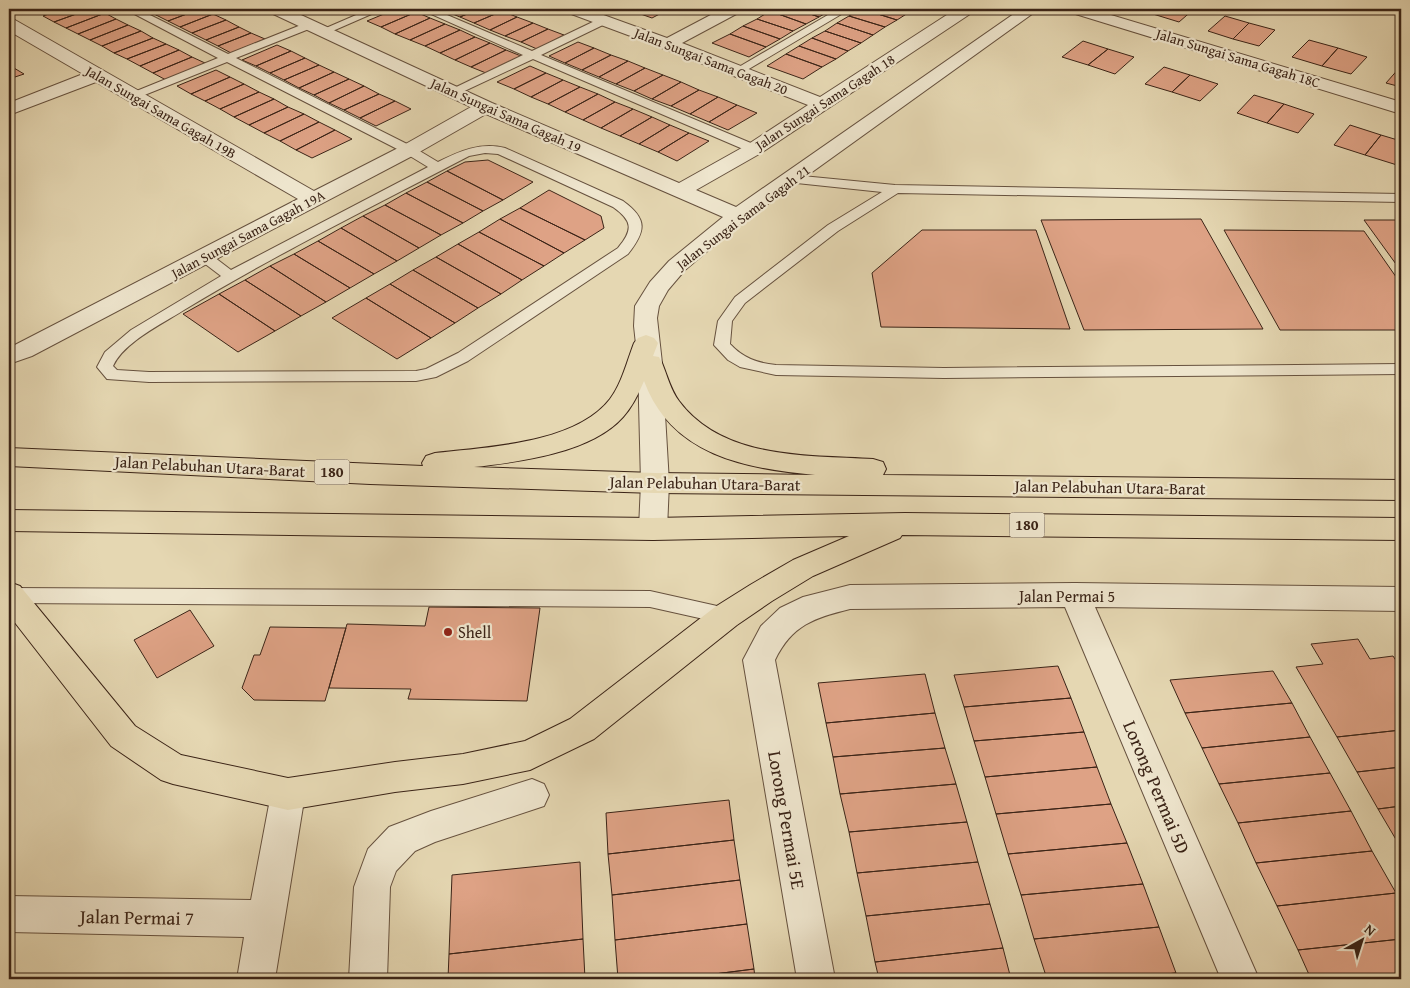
<svg xmlns="http://www.w3.org/2000/svg" width="1410" height="988" viewBox="0 0 1410 988" font-family="'Gentium Book Plus',serif">
<style>
.building{fill:#dea285;stroke:#3b2417}
.lines{fill:none;stroke-linecap:round;stroke-linejoin:round}
.service-casing{stroke:#66513e;stroke-width:2}
.minor-casing{stroke:#66513e;stroke-width:2}
.primary-casing{stroke:#3b2417;stroke-width:2}
.service{fill:#eee5cd;fill-rule:evenodd}
.minor{fill:#eee5cd;fill-rule:evenodd}
.primary{fill:#e5d7b2;fill-rule:evenodd}
.poi-dot{fill:#8f2418;stroke:#eee5cd;stroke-width:2}
.labels{text-anchor:middle;stroke-width:4.5;stroke-linejoin:round;paint-order:stroke}
.far-street-label{font-size:14px;fill:#3b2417;stroke:#eee5cd}
.shield{fill:#eee5cd;stroke:#715e4e;stroke-width:1}
.shield-label{font-size:15px;font-weight:bold;fill:#3b2417}
.street-label{font-size:16px;fill:#3b2417;stroke:#eee5cd}
.poi-label{font-size:16px;fill:#3b2417;stroke:#eee5cd;text-anchor:start}
.near-street-label{font-size:19px;fill:#3b2417;stroke:#eee5cd}
</style>
<rect width="100%" height="100%" fill="#e5d7b2"/>
<filter id="stains"><feTurbulence type="fractalNoise" baseFrequency=".004" numOctaves="4"/><feColorMatrix values="0 0 0 0 .2 0 0 0 0 .09 0 0 0 0 .02 0 0 0 .5 -.17"/></filter>
<radialGradient id="worn" r=".72"><stop offset=".6" stop-color="#630" stop-opacity="0"/><stop offset="1" stop-color="#630" stop-opacity=".3"/></radialGradient>
<path class="building" d="M63,9H90L54,22L43,16Z
M90,9H95L105,13L66,28L54,22Z
M144,9H173L156,15Z
M173,9H200L168,21L156,15Z
M200,9L213,14L180,27L168,21Z
M396,9H408L416,12L381,27L367,21Z
M451,9H479L460,17L445,11Z
M479,9H497L502,11L474,23L460,17Z
M641,9H669L652,18L635,12Z
M774,9H796L819,17L806,24L770,11Z
M796,9H829L831,10L819,17Z
M862,9L897,20L885,27L849,16Z
M862,9H896L908,13L897,20Z
M1134,9H1160L1153,14Z
M1160,9H1194L1179,22L1153,14Z
M502,11L517,17L490,30L474,23Z
M770,11L806,24L793,31L757,19Z
M416,12L430,18L395,34L381,27Z
M105,13L116,19L78,34L66,28Z
M213,14L226,20L192,33L180,27Z
M849,16L885,27L873,35L837,23Z
M1225,16L1249,23L1233,39L1208,31Z
M517,17L533,23L505,36L490,30Z
M430,18L445,24L410,40L395,34Z
M116,19L128,25L90,40L78,34Z
M757,19L793,31L780,39L743,26Z
M226,20L239,27L206,40L192,33Z
M533,23L548,29L521,42L505,36Z
M837,23L873,35L861,43L825,31Z
M1249,23L1275,30L1259,46L1233,39Z
M445,24L460,30L425,46L410,40Z
M128,25L141,31L102,46L90,40Z
M743,26L780,39L766,47L730,34Z
M239,27L251,33L218,46L206,40Z
M548,29L564,35L537,49L521,42Z
M460,30L475,37L440,53L425,46Z
M141,31L153,38L114,53L102,46Z
M825,31L861,43L848,51L812,38Z
M251,33L265,39L231,53L218,46Z
M730,34L766,47L749,57L712,43Z
M475,37L490,43L455,60L440,53Z
M153,38L166,44L127,59L114,53Z
M812,38L848,51L836,59L799,46Z
M1309,40L1338,48L1322,66L1292,57Z
M1083,41L1108,49L1088,65L1062,57Z
M578,42L594,48L565,63L549,56Z
M490,43L506,50L471,67L455,60Z
M166,44L179,50L140,66L127,59Z
M277,45L291,51L256,66L242,60Z
M799,46L836,59L822,67L786,54Z
M594,48L611,55L582,70L565,63Z
M1338,48L1367,57L1351,74L1322,66Z
M1108,49L1134,57L1115,74L1088,65Z
M179,50L192,57L153,73L140,66Z
M506,50L521,56L486,73L471,67Z
M291,51L305,58L270,73L256,66Z
M786,54L822,67L803,79L767,66Z
M611,55L628,61L599,77L582,70Z
M192,57L205,63L166,80L153,73Z
M305,58L319,65L284,80L270,73Z
M628,61L645,68L616,84L599,77Z
M9,65L24,74L9,79Z
M319,65L334,72L299,88L284,80Z
M530,66L546,73L514,89L497,82Z
M1401,66V87L1386,83Z
M1164,67L1190,75L1172,92L1145,84Z
M645,68L663,75L634,91L616,84Z
M216,70L230,77L191,94L177,86Z
M334,72L349,79L314,95L299,88Z
M546,73L563,80L531,97L514,89Z
M663,75L681,82L652,99L634,91Z
M1190,75L1218,84L1200,101L1172,92Z
M230,77L244,84L205,101L191,94Z
M349,79L364,86L329,103L314,95Z
M563,80L580,87L548,104L531,97Z
M681,82L699,90L671,106L652,99Z
M244,84L259,92L220,109L205,101Z
M364,86L379,94L344,110L329,103Z
M580,87L598,94L565,112L548,104Z
M699,90L718,97L690,114L671,106Z
M259,92L274,99L234,117L220,109Z
M379,94L395,101L360,118L344,110Z
M598,94L615,102L583,120L565,112Z
M1254,95L1284,104L1267,123L1237,113Z
M718,97L737,105L709,122L690,114Z
M274,99L288,107L249,125L234,117Z
M395,101L411,109L376,126L360,118Z
M615,102L633,109L601,128L583,120Z
M1284,104L1314,114L1298,133L1267,123Z
M737,105L757,113L728,130L709,122Z
M288,107L304,114L264,133L249,125Z
M633,109L652,117L620,136L601,128Z
M304,114L319,122L280,141L264,133Z
M652,117L670,125L639,144L620,136Z
M319,122L335,130L296,150L280,141Z
M670,125L689,133L658,152L639,144Z
M1350,125L1381,135L1365,155L1334,145Z
M335,130L352,139L312,158L296,150Z
M689,133L709,141L677,161L658,152Z
M1381,135L1401,141V159L1397,165L1365,155Z
M488,160L533,182L503,200L447,171L465,162Z
M447,171L503,200L483,211L427,182Z
M427,182L483,211L463,223L406,193Z
M549,190L601,216L604,228L585,240L520,208Z
M406,193L463,223L441,235L385,205Z
M385,205L441,235L419,248L363,216Z
M520,208L585,240L564,253L500,219Z
M363,216L419,248L397,261L341,228Z
M500,219L564,253L544,266L479,232Z
M1201,219L1263,329L1084,330L1041,220Z
M1364,220H1401V271Z
M341,228L397,261L374,274L318,241Z
M922,230H1036L1070,329L881,327L872,273Z
M1224,230L1364,231L1401,284V330H1280Z
M479,232L544,266L522,280L458,244Z
M318,241L374,274L350,288L294,254Z
M458,244L522,280L501,294L436,257Z
M294,254L350,288L326,302L270,266Z
M436,257L501,294L478,308L413,270Z
M270,266L326,302L301,316L245,280Z
M413,270L478,308L455,323L390,284Z
M245,280L301,316L275,331L219,294Z
M390,284L455,323L431,338L366,298Z
M219,294L275,331L238,352L183,314Z
M366,298L431,338L397,359L332,318Z
M429,607L540,608L527,701L408,699L411,689L329,688L347,624L425,626Z
M190,610L214,646L157,678L134,640Z
M270,627L346,628L325,701L254,700L242,688L254,655H260Z
M1358,639L1370,659L1393,656L1401,668V730L1337,737L1296,667L1323,664L1311,644Z
M1058,666L1071,698L964,707L954,675Z
M1273,671L1292,703L1185,713L1170,680Z
M925,674L935,713L826,723L818,683Z
M1071,698L1084,732L974,741L964,707Z
M1292,703L1310,737L1202,748L1185,713Z
M935,713L945,748L833,757L826,723Z
M1401,730V767L1357,772L1337,737Z
M1084,732L1097,767L985,777L974,741Z
M1310,737L1330,773L1219,784L1202,748Z
M945,748L956,784L840,794L833,757Z
M1097,767L1111,804L996,814L985,777Z
M1401,767V806L1378,809L1357,772Z
M1330,773L1351,811L1238,823L1219,784Z
M956,784L967,822L849,832L840,794Z
M729,800L734,840L608,854L606,813Z
M1111,804L1127,843L1008,854L996,814Z
M1401,806V848L1378,809Z
M1351,811L1372,851L1256,863L1238,823Z
M967,822L978,862L857,873L849,832Z
M734,840L740,880L612,895L608,854Z
M1127,843L1143,884L1021,895L1008,854Z
M1372,851L1396,893L1277,906L1256,863Z
M580,862L583,939L449,954L452,875Z
M978,862L990,904L866,916L857,873Z
M740,880L747,924L615,940L612,895Z
M1143,884L1159,927L1034,939L1021,895Z
M1396,893L1401,903V939L1298,950L1277,906Z
M990,904L1003,948L875,962L866,916Z
M747,924L754,969L675,979H618L615,940Z
M1159,927L1176,973L1114,979H1047L1034,939Z
M583,939L585,979H448L449,954Z
M1401,939V979H1311L1298,950Z
M1003,948L1011,979H879L875,962Z
M754,969L755,979H675Z
M1176,973L1179,979H1114Z"/>
<g class="lines">
<g class="service-casing">
<path id="service" d="M125,9H138L228,54L306,23H314L315,25L314,27L236,58L413,147L438,162C460,151 480,142 505,148L623,201C648,219 646,231 628,254L468,361L436,377L416,381L149,382L107,379L97,367L105,352L131,330L221,276L200,260L198,257L200,254H210L231,270L428,167L405,153L227,62L137,98H129L127,96L129,94L218,58ZM485,153L498,154L613,207C633,221 633,230 618,248L458,353L426,369L416,371L149,372L117,370L113,366C124,342 162,324 184,310C276,254 374,206 469,156Z
M370,9H383L328,33H320L319,31Z
M420,9H433L532,51L599,19H607L608,21L607,23L541,55L758,146L760,149L758,152H750L533,59L458,94H450L448,92L450,90L523,55Z
M838,9H850L742,73L738,74L732,71Z
M792,175L895,185L1401,194V202L898,193L838,231L745,303L732,321L730,344C743,358 757,363 776,365L944,368L1401,364V374L944,378L776,375L740,367L728,360L714,345L718,321L735,297L828,225L882,192L787,182L786,179Z
M9,588L650,591L726,608L733,610L736,616L733,622L726,624L650,607L10,603Z"/>
</g>
<g class="minor-casing">
<path id="minor" d="M267,9H288L492,103L679,183L747,145L808,105L644,41L566,12L564,9H587L667,38L722,9H742L740,12L682,43L820,97L956,9H975L973,12L761,153L696,190L736,207L1021,9H1039L737,226L685,270L668,290L659,306L657,318L662,363L669,483L667,529L663,537L653,540L643,537L639,529L641,483L638,363L634,326L635,306L650,282L669,261L723,217L486,114L416,154L32,356L9,364V348L298,199L96,82L9,115V103L83,74L9,31V19L15,20L314,191L402,146L471,107L269,12Z
M1067,9H1091L1401,102V114L1069,12Z
M1075,583L1401,587V611L1095,607L1259,979H1221L1065,607L850,609C814,618 792,625 775,660L835,979H797L743,660L761,626L780,608L803,597L850,585Z
M288,778L300,783L305,794L275,979H237L244,937L9,932V896L251,900L271,794L276,783Z
M532,779L544,784L549,795L544,806L435,842L415,851L396,871L390,887L387,979H349L354,887L368,849L389,827L431,811Z"/>
</g>
<g class="primary-casing">
<path id="primary" d="M646,335L654,338L658,343L653,356L659,357L662,363C667,375 671,391 679,401C723,460 808,455 873,459L883,462L886,469L883,475L1401,480V500L655,493L370,484L9,466V448L423,466L422,463L426,456L435,453C487,447 575,444 610,399C622,383 627,361 634,343L638,338ZM644,381C672,456 745,468 815,475L655,473L474,467C519,462 591,453 623,417C632,407 639,393 644,381Z
M9,510L653,518L905,513L1401,518V540L902,535L900,538L813,576L772,601L737,625L594,739L530,770L463,784L395,792L288,810L173,784L161,780L111,746L9,615V582L20,586L135,726L181,755L288,778L395,762L463,754L525,741L570,719L715,607L750,585L793,560L849,536L653,540L9,531Z"/>
</g>
<use href="#service" class="service"/>
<use href="#minor" class="minor"/>
<use href="#primary" class="primary"/>
</g>
<circle class="poi-dot" cx="448" cy="632" r="5"/>
<g class="labels">
<g class="far-street-label">
<text transform="translate(1238 58) rotate(17)" y="5">Jalan Sungai Sama Gagah 18C</text>
<text transform="translate(711 61) rotate(21)" y="5">Jalan Sungai Sama Gagah 20</text>
<text transform="translate(825 102) rotate(-33)" y="5">Jalan Sungai Sama Gagah 18</text>
<text transform="translate(161 112) rotate(30)" y="5">Jalan Sungai Sama Gagah 19B</text>
<text transform="translate(506 115) rotate(24)" y="5">Jalan Sungai Sama Gagah 19</text>
<text transform="translate(743 217) rotate(-37)" y="5">Jalan Sungai Sama Gagah 21</text>
<text transform="translate(248 234) rotate(-28)" y="5">Jalan Sungai Sama Gagah 19A</text>
</g>
<g class="shield">
<rect x="314.5" y="459.5" width="35" height="25" rx="4"/>
<rect x="1009.5" y="512.5" width="35" height="25" rx="4"/>
</g>
<g class="shield-label">
<text x="332" y="477">180</text>
<text x="1027" y="530">180</text>
</g>
<g class="street-label">
<text transform="translate(210 466) rotate(3)" y="6">Jalan Pelabuhan Utara-Barat</text>
<text transform="translate(705 483) rotate(1)" y="6">Jalan Pelabuhan Utara-Barat</text>
<text transform="translate(1110 487) rotate(1)" y="6">Jalan Pelabuhan Utara-Barat</text>
<text x="1067" y="602">Jalan Permai 5</text>
</g>
<g class="poi-label">
<text x="458" y="638">Shell</text>
</g>
<g class="near-street-label">
<text transform="translate(1157 787) rotate(67)" y="7">Lorong Permai 5D</text>
<text transform="translate(787 820) rotate(80)" y="7">Lorong Permai 5E</text>
<text transform="translate(137 917) rotate(1)" y="7">Jalan Permai 7</text>
</g>
</g>
<rect width="1410" height="988" fill="none" stroke="#e5d7b2" stroke-width="30"/>
<rect x="10" y="10" width="1390" height="968" fill="none" stroke="#3b2417" stroke-width="2.5"/>
<rect x="15" y="15" width="1380" height="958" fill="none" stroke="#3b2417"/>
<g transform="translate(1362 940) rotate(39)" stroke="#eee5cd" stroke-width="4" paint-order="stroke">
<path d="M0-4L9 19L0 12L-9 19Z" fill="#3b2417"/>
<text y="-8" font-size="14" font-weight="bold" text-anchor="middle" fill="#3b2417">N</text>
</g>
<rect width="100%" height="100%" filter="url(#stains)"/>
<rect width="100%" height="100%" fill="url(#worn)"/>
</svg>
